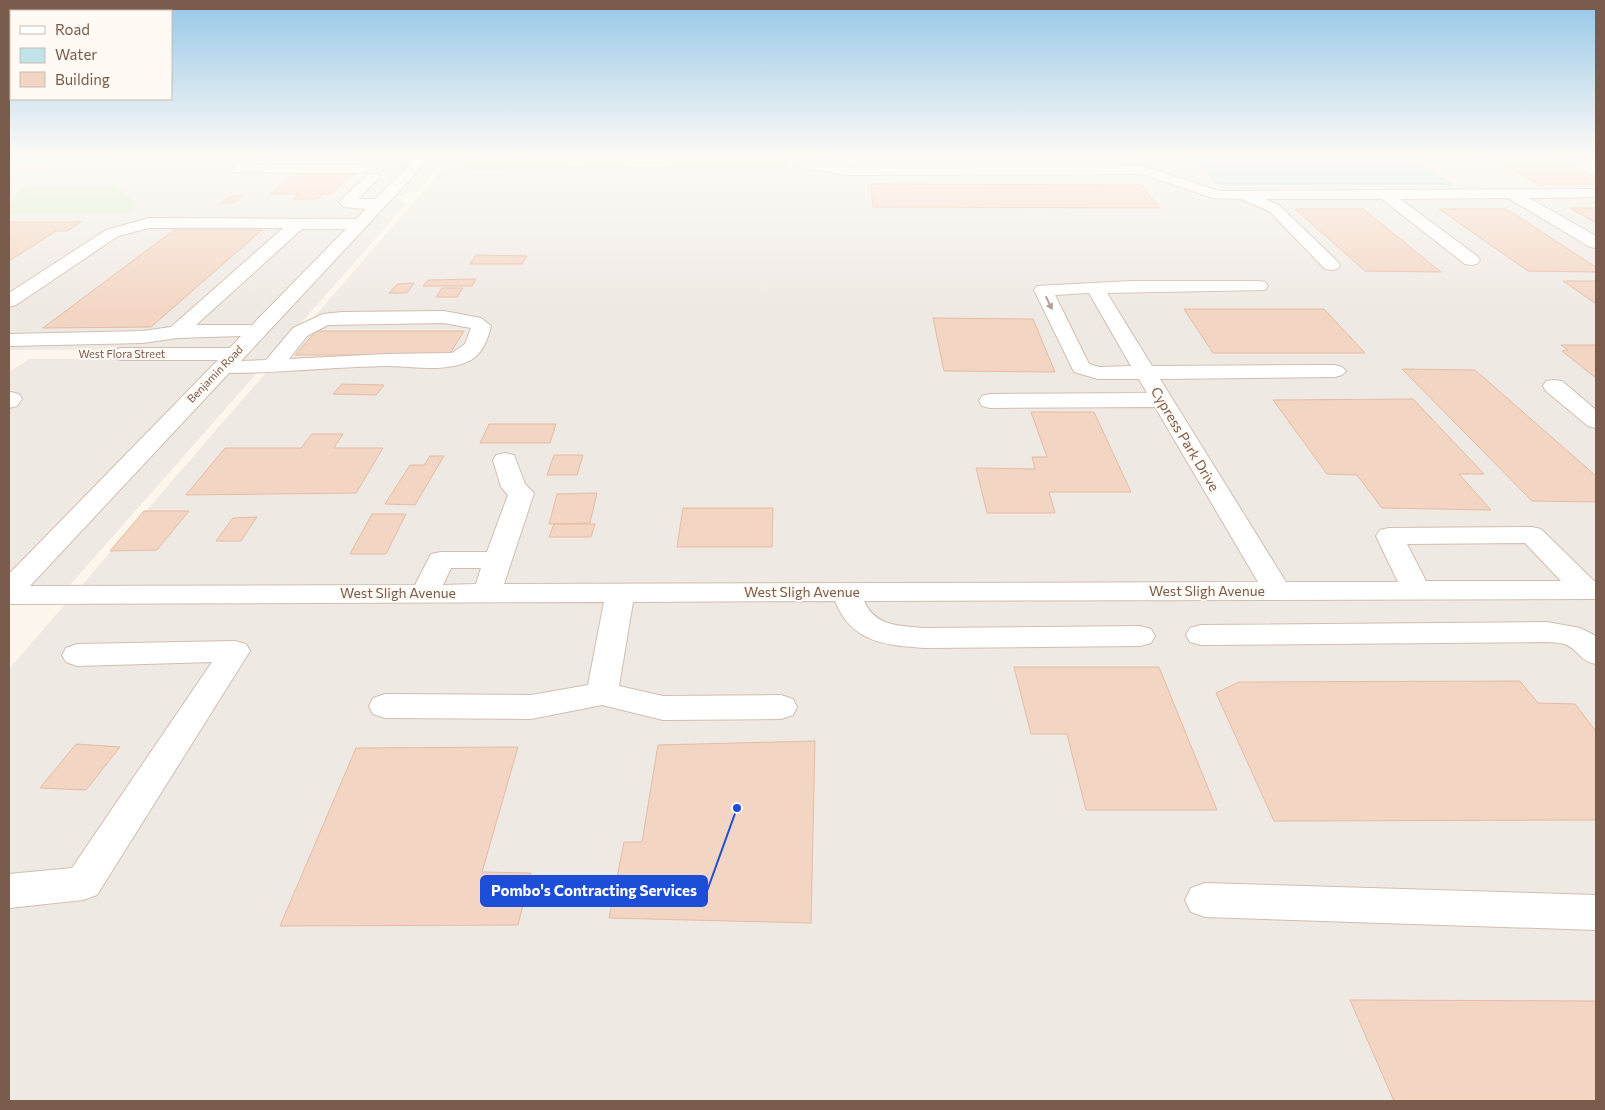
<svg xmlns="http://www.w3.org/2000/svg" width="1605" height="1110" viewBox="0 0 1605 1110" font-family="Commissioner,sans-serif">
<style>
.industrial{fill:#efe9e4}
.green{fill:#d8ecc9}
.water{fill:#bfe3e8;stroke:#a5d3da}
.building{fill:#f3d5c3;stroke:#e6bba3}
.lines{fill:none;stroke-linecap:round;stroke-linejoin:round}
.minor-casing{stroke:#d1beb0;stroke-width:2}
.minor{fill:#fff;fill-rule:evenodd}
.oneway{fill:#af9d94}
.labels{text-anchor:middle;stroke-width:4;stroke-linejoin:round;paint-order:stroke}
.far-street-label{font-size:11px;fill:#7a5c4d;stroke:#fffaf3}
.street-label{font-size:14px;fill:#7a5c4d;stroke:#fffaf3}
.leader{fill:none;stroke:#1d4ed8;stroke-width:2}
.callout-dot{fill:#1d4ed8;stroke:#fffaf3;stroke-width:2}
.callout{fill:#1d4ed8;stroke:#1d4ed8;stroke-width:2}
.callout-label{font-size:15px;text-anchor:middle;font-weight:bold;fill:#fff}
</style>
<rect width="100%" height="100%" fill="#fdf6ec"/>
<path class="industrial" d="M115,158H416L229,349L9,350V213H130L135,201L113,186L27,187L9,201V165Z
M429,158H447L418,190L398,197L406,204L70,585H29Z
M452,158H1596V1101H9V669Z
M29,359H220L9,578V372Z"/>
<path class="green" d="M113,186L135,201L130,213H9V201L26,187Z"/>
<path class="water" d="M9,158H115L9,165Z
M1194,158H1410L1451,184H1218Z"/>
<path class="building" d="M270,158H365L352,169H255Z
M476,158H513L505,169H466Z
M517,158H787L786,168L510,167Z
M824,158H1144L1146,160L824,159Z
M1491,158H1557L1596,177V184H1539Z
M296,174H354L331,194H323L318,199H293L299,194H270Z
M871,184L1142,185L1159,208L873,207Z
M231,196H242L233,203H221Z
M1570,208H1596V223Z
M1295,209H1363L1441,272L1365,271Z
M1439,209H1506L1596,267V272L1528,271Z
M9,222H81L67,231H56L9,261Z
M174,230H262L151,327L43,328Z
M476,255L527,256L522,264H470Z
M476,279L472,286H423L428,280Z
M1563,281H1596V304Z
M414,283L407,293H389L397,284Z
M442,288H463L457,297H436Z
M1184,309H1324L1365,353H1213Z
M933,318L1033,319L1055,372L944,371Z
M316,331H464L449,355H295Z
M1561,345H1596V378L1562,351L1568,350Z
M1402,369L1475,370L1596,476V502L1532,501Z
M342,384L384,385L376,395L333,394Z
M1413,399L1484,474H1459L1491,510L1382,508L1357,475L1327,474L1273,400Z
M1031,412H1094L1131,492H1049L1055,513H987L976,468L1035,469L1032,457H1047Z
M489,424H556L550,443H480Z
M312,434H343L334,448H383L356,493L186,495L225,448H301Z
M554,455H583L577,475H547Z
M430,456H444L415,505L385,504L410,465H424Z
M597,493L590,523L549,524L557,494Z
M683,508H773L772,547H677Z
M144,511H189L157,550L110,551Z
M372,514H406L386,554H350Z
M257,517L241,541H216L233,518Z
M554,524H595L591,537H549Z
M1014,667H1159L1217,810H1086L1067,734H1031Z
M1520,681L1538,703L1575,704L1596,731V820L1274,821L1216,693L1239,682Z
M815,741L811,923L609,918L624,842H642L658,745Z
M76,744L120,747L86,790L40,788Z
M518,747L482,872L531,873L518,925L280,926L356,748Z
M1350,1000L1596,1001V1101H1394Z"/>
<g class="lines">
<g class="minor-casing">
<path id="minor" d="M246,158H270L268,161L254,165H358L365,164L371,158H386L374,170L358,173L234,172L232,169Z
M416,158H430L241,361L266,360L293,328L323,314L342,312L444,311L481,318L491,326C488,339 482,355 469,361C444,373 413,366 386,366C333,367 281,373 229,373L30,586L415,585L431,554L441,552H487L508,495L501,487L493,460L496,455L505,453L514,455L525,484L534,493L504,584L1258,582L1155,407L990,408L982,406L979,401L982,396L990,394L1147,393L1139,379H1098L1074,372L1034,290L1037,286L1131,281H1259L1265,282L1268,286L1265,290L1107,293L1152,366L1335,365L1342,367L1346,371L1342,375L1335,377L1160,379L1286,582H1398L1376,536L1380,530L1389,528L1532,527L1541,529L1594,581H1596V599L864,601C875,627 901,626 925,628L1140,626L1151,629L1155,636L1151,643L1140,646L925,648C885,645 852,643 835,601L633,602L619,686L663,696L781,695L793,699L797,707L793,715L781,719L663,720L602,705L531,719L385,718L373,714L369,706L373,698L385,694L531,695L588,685L604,602L9,604V574L218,360H121L114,358L111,354L114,350L121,348H230L241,336L177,338L143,343L9,346V334L143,331L171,327L283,228H149L118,236L16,305L9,307V293L106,230L149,218L356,219L366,209L344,207L339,202L342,199L368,174H378L380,177L358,199H375ZM302,229H346L252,325H196ZM1089,293L1131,366L1099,367L1089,364L1055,295ZM444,323L471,328L465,344L452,353L386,354L289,359L307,336L328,325ZM1525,543L1561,581H1426L1407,544ZM451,568H481L476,584L443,585Z
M797,158H811V161L846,167L1143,166L1219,191L1596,189V197L1529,198L1596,236V248L1590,247L1508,198L1400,199L1477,256L1480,260L1477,264L1471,265L1465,264L1382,199H1265L1279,205L1337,261L1340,265L1337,269L1331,270L1325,269L1269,211L1241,199L1213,198L1142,174L846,175L800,167Z
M1554,380L1562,381L1596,410V428L1588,426L1546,391L1543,386L1546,381Z
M11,392L19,394L22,399L17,406L9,408V393Z
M1547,622L1580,628L1596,636V664C1580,661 1580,652 1567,645C1561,642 1553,643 1547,642L1201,645L1190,642L1186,635L1190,628L1201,625Z
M235,641L246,644L250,651L97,895L83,900L9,908V874L72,868L212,662L77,666L66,662L62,655L66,648L77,644Z
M1205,883L1596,895V930L1205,917L1191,912L1185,900L1191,888Z"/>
</g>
<use href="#minor" class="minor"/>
</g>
<defs><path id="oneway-solid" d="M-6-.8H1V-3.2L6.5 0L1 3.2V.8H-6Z" transform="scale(1.25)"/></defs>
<use class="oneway" href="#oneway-solid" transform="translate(1049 303) rotate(64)"/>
<linearGradient id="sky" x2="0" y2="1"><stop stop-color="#97c7e8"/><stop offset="0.5" stop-color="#fefbf6"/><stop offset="1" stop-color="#fefbf6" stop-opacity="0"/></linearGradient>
<rect width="1605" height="313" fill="url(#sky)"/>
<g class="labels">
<g class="far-street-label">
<text x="122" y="358">West Flora Street</text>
<text transform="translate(215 374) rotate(-46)" y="4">Benjamin Road</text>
</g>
<g class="street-label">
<text transform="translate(1185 439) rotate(59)" y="5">Cypress Park Drive</text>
<text x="1207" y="596">West Sligh Avenue</text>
<text x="802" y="597">West Sligh Avenue</text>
<text x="398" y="598">West Sligh Avenue</text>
</g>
</g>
<path class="leader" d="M737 808L707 891"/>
<circle class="callout-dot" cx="737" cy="808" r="5"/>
<rect class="callout" x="481" y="876" width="226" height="30" rx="5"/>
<g class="callout-label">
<text x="594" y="896">Pombo's Contracting Services</text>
</g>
<rect width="1605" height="1110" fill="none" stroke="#7a5c4d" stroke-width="20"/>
<rect x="10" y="10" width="162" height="90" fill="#fffaf3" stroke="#cabbb1"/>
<rect x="20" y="26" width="25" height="8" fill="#ffffff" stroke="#cabbb1"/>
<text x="55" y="35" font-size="15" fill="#7a5c4d">Road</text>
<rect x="20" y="48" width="25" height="15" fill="#bfe3e8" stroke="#cabbb1"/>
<text x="55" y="60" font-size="15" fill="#7a5c4d">Water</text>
<rect x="20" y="72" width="25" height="15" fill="#f3d5c3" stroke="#cabbb1"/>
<text x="55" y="85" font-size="15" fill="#7a5c4d">Building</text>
</svg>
